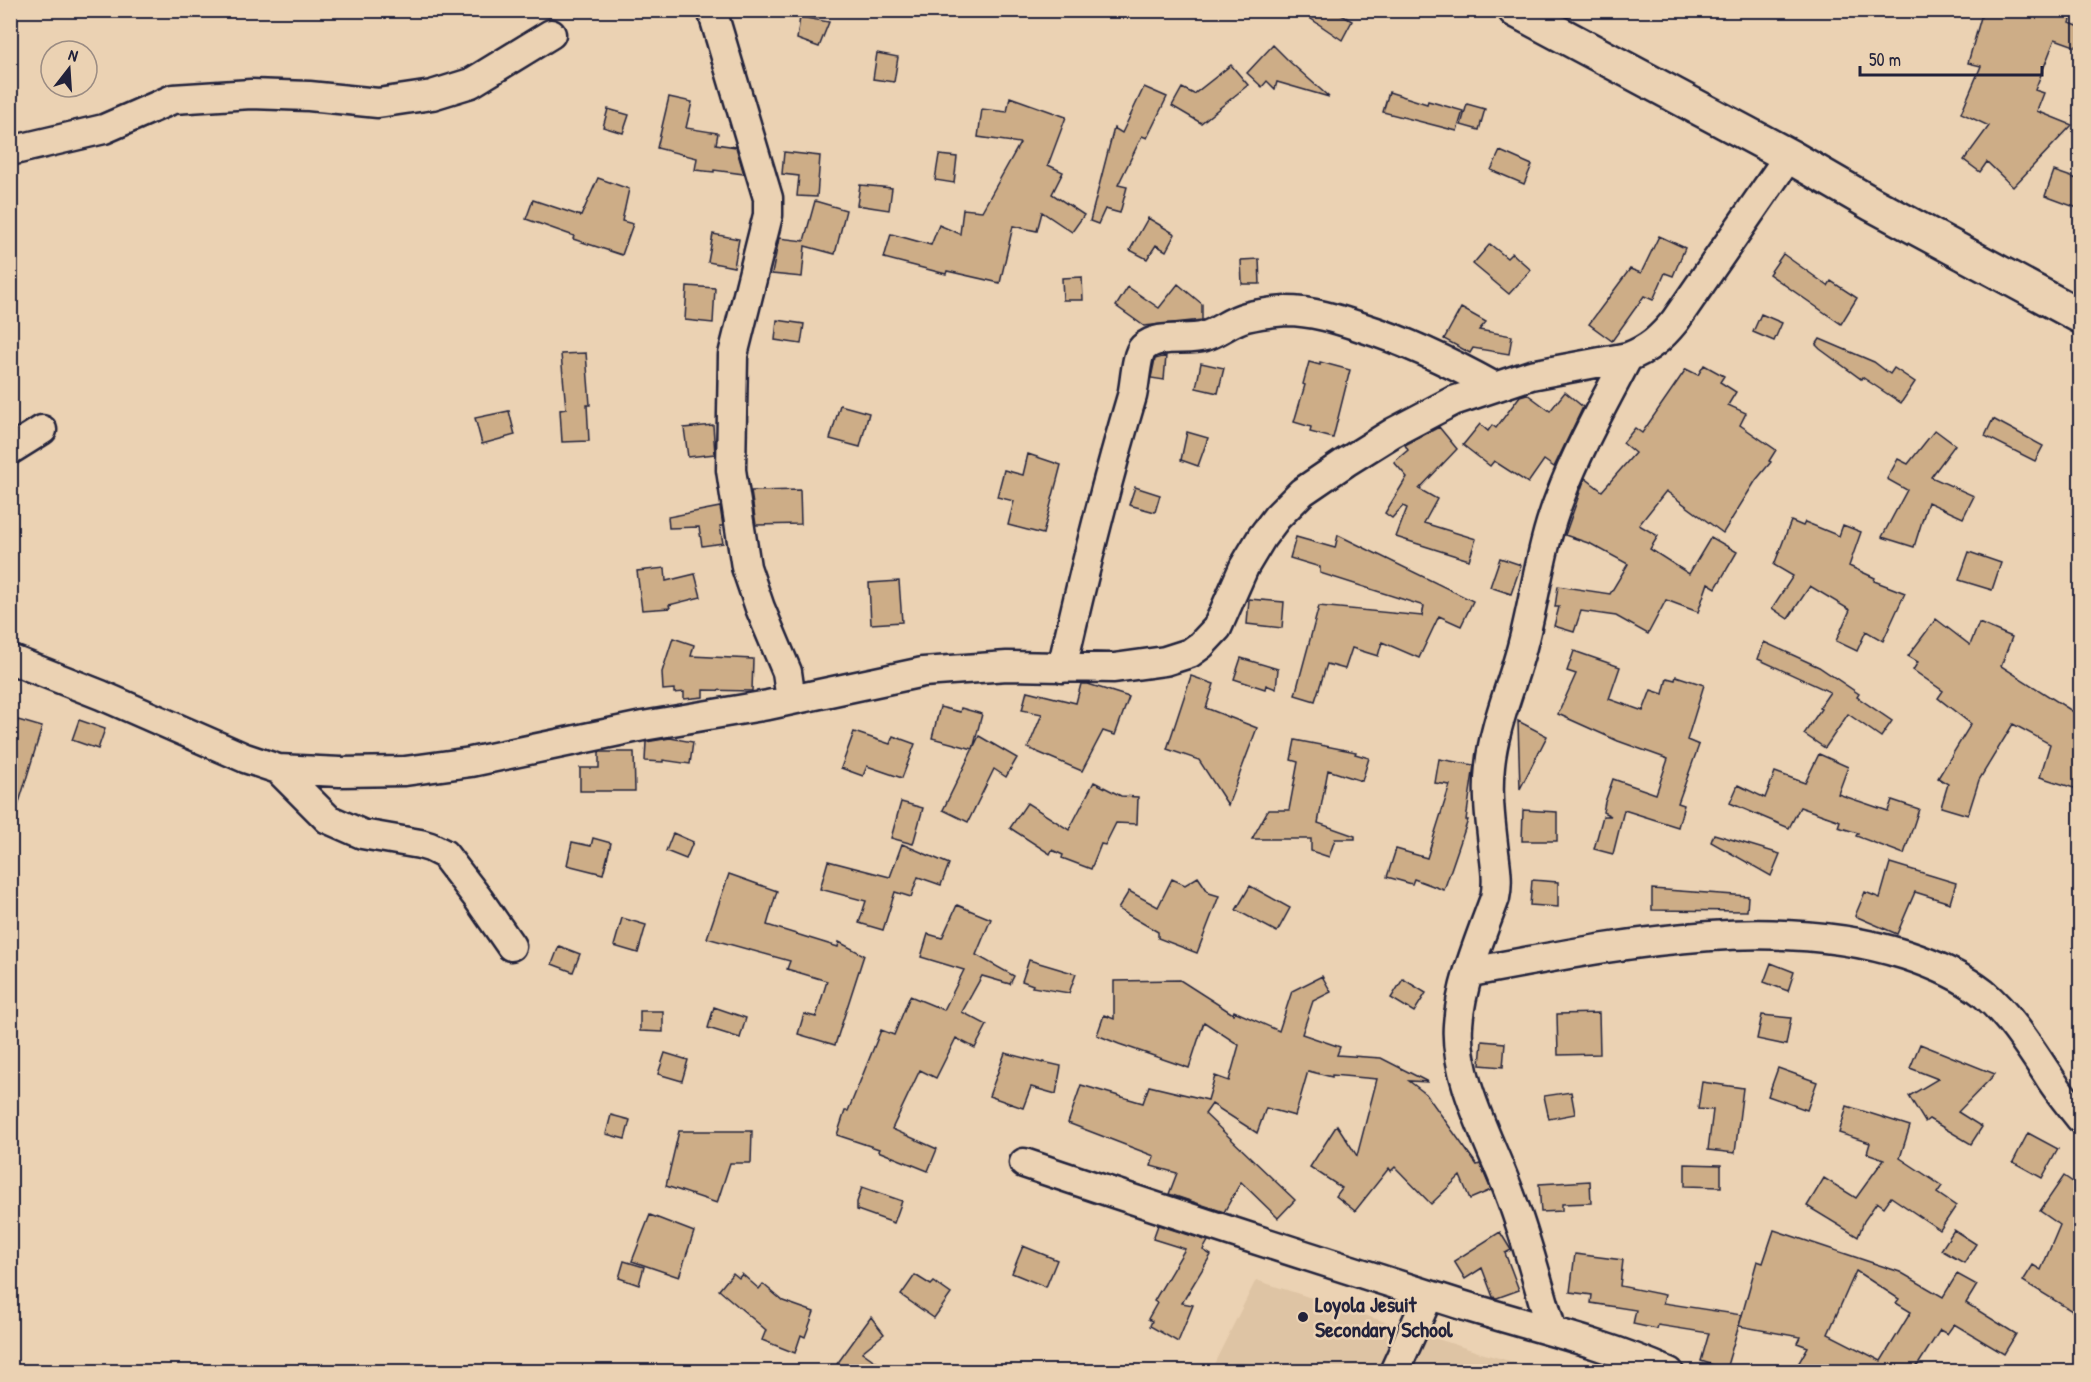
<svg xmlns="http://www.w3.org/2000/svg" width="2091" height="1382" viewBox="0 0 2091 1382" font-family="'Patrick Hand',sans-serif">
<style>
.built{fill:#dec4a4}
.building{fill:#cdad87;stroke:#22223b;stroke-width:1.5;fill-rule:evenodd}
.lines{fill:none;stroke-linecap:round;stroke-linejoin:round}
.minor-casing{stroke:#22223b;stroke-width:33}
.major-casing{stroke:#22223b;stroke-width:38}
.minor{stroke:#ebd2b3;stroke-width:28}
.major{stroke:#ebd2b3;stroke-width:33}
.poi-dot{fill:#22223b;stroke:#ebd2b3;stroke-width:2}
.labels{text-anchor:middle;stroke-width:5;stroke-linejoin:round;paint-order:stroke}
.poi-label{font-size:22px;font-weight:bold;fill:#22223b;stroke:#ebd2b3;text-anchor:start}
</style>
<rect width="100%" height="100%" fill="#ebd2b3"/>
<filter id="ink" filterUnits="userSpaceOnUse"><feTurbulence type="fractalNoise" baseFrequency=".0167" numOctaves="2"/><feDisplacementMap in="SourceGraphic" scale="12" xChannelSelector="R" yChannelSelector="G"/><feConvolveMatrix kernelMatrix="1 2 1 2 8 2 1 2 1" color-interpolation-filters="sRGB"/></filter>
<g filter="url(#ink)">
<path class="built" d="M1256,1280L1481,1353L1546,1371L1210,1372Z"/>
<path class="building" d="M1298,10H1333L1352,21L1342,40Z
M1983,10H2074L2070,23L2080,27V48L2055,39L2035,90L2044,93L2037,111L2072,125L2013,187L1987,162L1980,172L1964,160L1989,126L1961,113L1981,66L1968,63Z
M800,17L829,22L819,47L797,39Z
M1273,45L1291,63L1329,97L1277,82L1275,89L1267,81L1262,87L1247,73Z
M877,53L898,57L894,82L873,79Z
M1231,65L1248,85L1201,123L1172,106L1182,88L1194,94Z
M1144,87L1167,97L1147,138L1142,136L1118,185L1127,187L1120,213L1105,209L1098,224L1090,221L1114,128L1122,133Z
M1389,92L1427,104L1428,101L1463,111L1457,131L1383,112Z
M669,97L692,102L686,128L718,133L716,144L736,147L744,174L714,170V172L695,170L697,158L657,148Z
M1010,97L1066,117L1048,165L1063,172L1052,194L1084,215L1072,232L1042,212L1037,231L1013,226L1000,283L947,271L946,274L884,258L891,234L931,245L939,225L960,234L963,209L982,211L1020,143L978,137L982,109L1007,112Z
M1467,104L1485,109L1479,130L1461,125Z
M608,109L629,115L623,133L603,127Z
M1500,151L1532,165L1524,184L1491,170Z
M784,152L820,156L817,197L797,196L799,176L782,174Z
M939,155L957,157L954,183L935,180Z
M2054,171L2080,180V209L2045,196Z
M598,178L629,189L622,221L633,224L622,255L573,239L574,236L526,219L533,200L581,216Z
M860,185L892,188L889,210L857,205Z
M815,201L846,210L835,254L805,246L802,277L772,274L779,238L804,241Z
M1148,218L1175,234L1166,251L1156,245L1147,259L1130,250Z
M713,234L739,239L734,267L708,262Z
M1659,236L1685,248L1673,276L1665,273L1653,300L1644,296L1612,341L1589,324L1630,269L1641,273Z
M1490,244L1507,258L1512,253L1531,270L1509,294L1473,264Z
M1783,254L1828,286L1831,281L1857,298L1841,324L1769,274Z
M1259,259L1260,284H1242L1241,260Z
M1082,277L1083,300H1063L1062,278Z
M1178,284L1202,304V320L1144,326L1116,306L1128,287L1159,308Z
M687,286L715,288L713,323L685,320Z
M1461,308L1486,322L1479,330L1512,336L1509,354L1473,348L1470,353L1444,339Z
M1761,314L1782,323L1774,341L1753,332Z
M777,320L804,324L801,344L775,340Z
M1820,339L1874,362L1890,374L1894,368L1915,382L1901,403L1862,377L1861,379L1820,349L1816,345Z
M586,353L590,405H587L589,441L562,442L560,410L566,409L561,354Z
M1166,356L1164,380L1151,378L1155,359Z
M1309,362L1320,365V362L1350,370L1333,438L1310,432L1311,427L1294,422L1305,385L1303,384Z
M1201,363L1224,368L1218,393L1196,388Z
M1704,365L1724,376L1720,382L1736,392L1728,405L1746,413L1740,425L1776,450L1769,461L1771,462L1756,480L1723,533L1666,491L1639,525L1658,536L1650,549L1689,574L1711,537L1737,552L1716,588L1708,583L1698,612L1666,600L1648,634L1616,616L1581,611L1574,632L1554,626L1559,607H1555L1558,586L1610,594L1628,564L1591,544L1565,535L1585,478L1602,491L1635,453L1623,443L1635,428L1642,433L1686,369L1698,375Z
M1565,392L1583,407L1554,467L1544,460L1528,483L1494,461L1490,466L1463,445L1480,424L1488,431L1492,425L1496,428L1520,396L1527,394L1550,411Z
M840,405L869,413L860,447L830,439Z
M509,411L515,435L482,444L475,418Z
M1993,419L2043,446L2035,461L1985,436Z
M713,425L715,454L688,457L684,428Z
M1439,427L1457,449L1419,489L1437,499L1424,523L1476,539L1469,560L1396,537L1407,508L1403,506L1392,518L1385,513L1407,477L1394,462L1408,450L1405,445Z
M1935,430L1955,445L1931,477L1974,496L1963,518L1928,502L1914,547L1882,537L1907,490L1887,479L1898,459L1908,464Z
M1187,432L1208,438L1198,466L1181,460Z
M1028,454L1061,465L1043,534L1008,525L1014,501L997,497L1004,470L1023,475Z
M1135,487L1160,495L1155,512L1129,505Z
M800,490L801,524L756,525L751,491Z
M720,507L723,526H720L723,543L702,546L699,527L669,528L668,517Z
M1791,521L1803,526L1805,522L1839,536L1843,525L1861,532L1849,566L1875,578L1874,581L1905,593L1883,641L1866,631L1857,651L1836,641L1850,610L1810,586L1788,619L1772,608L1793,576L1774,565Z
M1338,535L1473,601L1461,626L1439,616L1419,658L1382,642L1378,656L1352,648L1345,669L1327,664L1315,701L1295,695L1319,606L1422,616L1424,606L1320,573V567L1290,558L1296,537L1335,548Z
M1969,552L2001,563L1992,590L1959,580Z
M1500,558L1521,565L1511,594L1490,587Z
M665,568L666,581L695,574L701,597L669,605L670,608L642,610L637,571Z
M899,581L902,622L871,624L869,583Z
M1249,599L1284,602L1282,628L1247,624Z
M1936,619L1970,645L1979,623L2012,637L2001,666L2080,716V790L2040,777L2050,744L2013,724L1979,780L1968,815L1941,807L1948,784L1938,778L1971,724L1938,698L1943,691L1913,670L1918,662L1908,656Z
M673,638L694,645L691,656L753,659L752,691L703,690V697L684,699V692L674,693V689L663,690L662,672Z
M1764,642L1819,667L1859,694L1857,697L1892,721L1881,737L1848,714L1825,748L1804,734L1821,709L1819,708L1830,692L1758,659Z
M1574,651L1620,667L1609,699L1643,711L1651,690L1663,694L1667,678L1675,680L1676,676L1704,685L1687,740L1699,745L1678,803L1684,805L1678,827L1624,810L1613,854L1594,849L1603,816H1611L1603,812L1605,802L1613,779L1656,794L1668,759L1618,741L1558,714L1576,674L1567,671Z
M1241,658L1278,669L1276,689L1266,685L1265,689L1234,679Z
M1191,676L1214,684L1206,708L1257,728L1228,805L1199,760L1167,749Z
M1081,684H1088L1129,697L1115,735L1103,731L1082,771L1028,748L1042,714L1022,710L1027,691L1076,703Z
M940,707L960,712L961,708L982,714L973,749L932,738Z
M18,720L42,727L15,816L10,815V747Z
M79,720L105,729L98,749L72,740Z
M1518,721L1547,736L1520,789Z
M854,732L890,744L893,736L915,744L902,778L867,766L863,776L841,768Z
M979,736L1017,758L1006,777L994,769L968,822L943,810Z
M670,738L693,742L690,764L663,760V762L645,761L646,742Z
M1295,740L1356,752L1355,754L1369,758L1362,781L1328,770L1318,823L1355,836V839H1335L1329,857L1311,851V839H1252L1268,810H1289L1298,762L1291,760Z
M599,752H634L635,791H580V768H599Z
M1819,754L1848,767L1838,794L1888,811L1892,800L1919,809L1904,854L1856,836L1858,833L1838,827L1840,821L1800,807L1789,828L1730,803L1738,785L1765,798L1775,772L1805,783Z
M1439,759L1474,765L1466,820H1468L1444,890L1414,879L1412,884L1387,877L1396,849L1427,858L1450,785L1435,783Z
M1094,782L1121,796L1138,797L1137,824L1116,823L1105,845L1101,844L1091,869L1062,858L1063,855L1052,850L1050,854L1010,828L1027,803L1069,830Z
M901,802L923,808L913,844L891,838Z
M1523,810L1557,812V841H1522Z
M673,833L693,842L686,859L666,851Z
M1714,834L1780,854L1771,876L1711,842Z
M593,838L611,843L603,874L567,865L572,842L591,846Z
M902,844L949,864L941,885L918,877L911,897L895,892L883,930L859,923L866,901L820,889L828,861L890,877Z
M1890,863L1956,883L1950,903L1915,892L1897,934L1855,916L1865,892L1880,898Z
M729,874L777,891L767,925L838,947L839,942L864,955L835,1045L798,1034L804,1014L816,1017L827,981L787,969L790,961L707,938Z
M1198,877L1209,893L1219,896L1197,953L1158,938V932L1118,909L1129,891L1158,907L1172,879L1185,885Z
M1532,880L1558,882V907L1530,905Z
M1250,886L1290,908L1277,932L1236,910Z
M1652,889L1748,896L1747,911L1652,910Z
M957,905L991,919L976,955L1014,976L1010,984L982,976L962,1012L987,1025L975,1048L956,1038L936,1078L920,1070L892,1129L937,1149L928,1171L878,1151L879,1149L837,1135L845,1111H848L881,1030L894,1035L910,996L944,1010L964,970L921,957L928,934L942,938Z
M622,918L646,925L638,953L614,946Z
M559,946L580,954L573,972L552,964Z
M1029,960L1076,974L1069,993L1032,987L1033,985L1022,981Z
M1771,963L1794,972L1788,991L1764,982Z
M1322,976L1331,992L1313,1001L1302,1034L1340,1047L1337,1055L1381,1058L1428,1082L1409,1081L1426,1094L1477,1165L1480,1164L1491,1190L1470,1199L1460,1176L1431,1204L1395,1167L1391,1171L1389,1168L1355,1211L1336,1196L1342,1188L1310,1167L1337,1125L1357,1156L1377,1079L1332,1075V1077L1308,1071L1295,1116L1266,1108L1257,1133L1212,1104L1205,1114L1295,1200L1278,1218L1241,1182L1224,1212L1169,1194L1177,1173L1151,1166L1154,1156L1068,1123L1081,1085L1143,1103L1149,1086L1208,1100L1215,1076L1229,1081L1239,1045L1204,1022L1189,1068L1119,1044L1097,1035L1104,1015L1114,1019V981L1180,980L1233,1014L1234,1011L1279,1031L1292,991Z
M1403,979L1426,993L1414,1012L1391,998Z
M714,1007L746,1018L740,1038L708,1028Z
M640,1011H663V1032L640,1031Z
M1599,1013L1600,1054L1558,1055L1557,1014Z
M1762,1015L1791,1018L1786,1045L1757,1039Z
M1482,1041L1505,1043L1503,1067L1480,1065Z
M1920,1044L1995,1074L1958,1112L1982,1127L1971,1144L1929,1119L1925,1122L1909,1096L1938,1079L1910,1068Z
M665,1053L688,1060L682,1081L658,1074Z
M1005,1053L1043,1063V1062L1061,1066L1056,1094L1031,1087L1023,1108L989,1096Z
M1778,1068L1817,1082L1807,1110L1768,1096Z
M1702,1082L1743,1088L1735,1153L1708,1150L1713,1110L1698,1109Z
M1571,1092L1575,1114L1549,1119L1544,1096Z
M1847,1106L1910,1126L1900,1158L1942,1186L1937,1193L1956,1206L1940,1230L1891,1197L1884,1207L1877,1202L1864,1221L1858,1237L1807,1206L1824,1178L1856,1198L1884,1159L1867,1153L1870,1143L1839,1133Z
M611,1115L630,1120L625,1139L606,1134Z
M679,1131H752L751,1163H730L717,1203L666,1186Z
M2028,1133L2058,1149L2042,1178L2013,1162Z
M1685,1164L1721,1165V1187L1685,1186Z
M2064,1176L2080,1187V1316L2023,1281L2033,1265L2041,1270L2060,1225L2040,1211Z
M1590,1181L1591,1203L1562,1204V1211L1541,1212L1539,1184Z
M862,1187L902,1201L894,1223L857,1210V1202Z
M650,1215L694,1232L679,1277L632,1261Z
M1158,1225L1208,1241L1203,1250L1211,1255L1182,1303L1193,1305L1178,1342L1150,1326L1152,1321L1148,1319L1157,1303L1154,1301L1185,1249L1153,1239Z
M1774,1230L1900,1272L1943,1297L1957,1274L1977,1285L1966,1303L2016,1334L2004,1354L1954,1324L1947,1334L1940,1330L1914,1371H1794L1808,1347L1797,1343L1800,1337L1739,1326L1757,1261L1763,1263ZM1856,1271L1899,1299L1896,1303L1911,1312L1881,1361L1828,1334Z
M1954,1230L1976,1244L1964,1263L1941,1250Z
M1500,1232L1511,1250L1505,1253L1519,1290L1497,1298L1493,1297L1482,1268L1465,1279L1454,1261Z
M1023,1246L1057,1260L1046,1287L1012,1273Z
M1575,1254L1623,1260L1620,1286L1665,1295L1663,1303L1742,1315L1726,1369L1701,1361L1709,1333L1658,1325L1657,1329L1633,1324L1636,1310L1591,1303L1592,1295L1570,1292Z
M624,1261L644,1267L639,1285L619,1278Z
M733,1273L739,1278L742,1274L759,1289L763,1284L783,1301L814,1312L805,1337L801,1335L795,1353L762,1340L766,1330L719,1290Z
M915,1275L931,1285L934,1282L951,1294L934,1318L901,1295Z
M871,1317L884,1334L862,1352L889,1371H838L840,1367L837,1364Z"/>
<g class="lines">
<g class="minor-casing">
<path id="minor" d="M712,10L768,198V215L733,355L731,470L746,567L760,608L787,672L791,700
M10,151L104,129L173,99L251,94L309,96L378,103L432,95L471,83L551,34
M10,450L42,430
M10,659L101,695L245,758L278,769L340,772L405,771L471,762L643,726L768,705L923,672L1007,666L1114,668L1165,661L1190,653L1201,645L1217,628L1244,567L1262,537L1277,517L1302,492L1346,462L1394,432L1453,401L1531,375L1628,357C1649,349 1661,338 1675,321L1789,156
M1062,668C1083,576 1105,486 1132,396C1135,384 1136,355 1143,348C1158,333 1187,342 1205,336C1219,332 1230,321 1246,317C1258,314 1273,312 1286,311C1312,311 1337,319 1361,327C1408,342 1450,362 1493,386
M278,769L328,819L362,834L420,844L430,847L444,854L477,897L511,946
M1470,972C1608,947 1769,911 1906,955C1933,964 1960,975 1983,993C2010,1016 2028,1045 2048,1075C2057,1090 2069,1104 2080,1118
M1024,1163C1166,1211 1309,1257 1452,1302C1524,1325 1599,1341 1669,1372
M1552,1331C1538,1285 1527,1239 1510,1195C1492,1145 1454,1078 1458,1025C1461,982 1480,939 1495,898C1499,880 1495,862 1493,844C1490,818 1487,792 1490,766C1494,724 1513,684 1523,643C1536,594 1541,544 1560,497C1578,449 1604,403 1628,357
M1394,1372L1429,1295"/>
</g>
<g class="major-casing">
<path id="major" d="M1515,10L1789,156L1872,204L2080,316"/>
</g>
<use href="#minor" class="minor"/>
<use href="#major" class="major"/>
</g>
</g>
<circle class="poi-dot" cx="1303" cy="1317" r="6"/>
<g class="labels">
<g class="poi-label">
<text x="1315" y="1312">Loyola Jesuit<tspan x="1315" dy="25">Secondary School</tspan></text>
</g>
</g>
<rect width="2091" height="1382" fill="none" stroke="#ebd2b3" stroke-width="36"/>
<rect x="18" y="18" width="2055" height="1346" fill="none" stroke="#22223b" stroke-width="2" filter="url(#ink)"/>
<g transform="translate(69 69) rotate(17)"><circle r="28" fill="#ebd2b3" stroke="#9b8c83" stroke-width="1.5"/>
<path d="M0-4.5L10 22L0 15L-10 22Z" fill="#22223b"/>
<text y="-9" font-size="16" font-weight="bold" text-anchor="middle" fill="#22223b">N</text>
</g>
<path d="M1860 66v9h182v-9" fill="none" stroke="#22223b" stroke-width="3"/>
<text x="1869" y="66" font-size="18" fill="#22223b" stroke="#ebd2b3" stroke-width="4.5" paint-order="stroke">50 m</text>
</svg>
